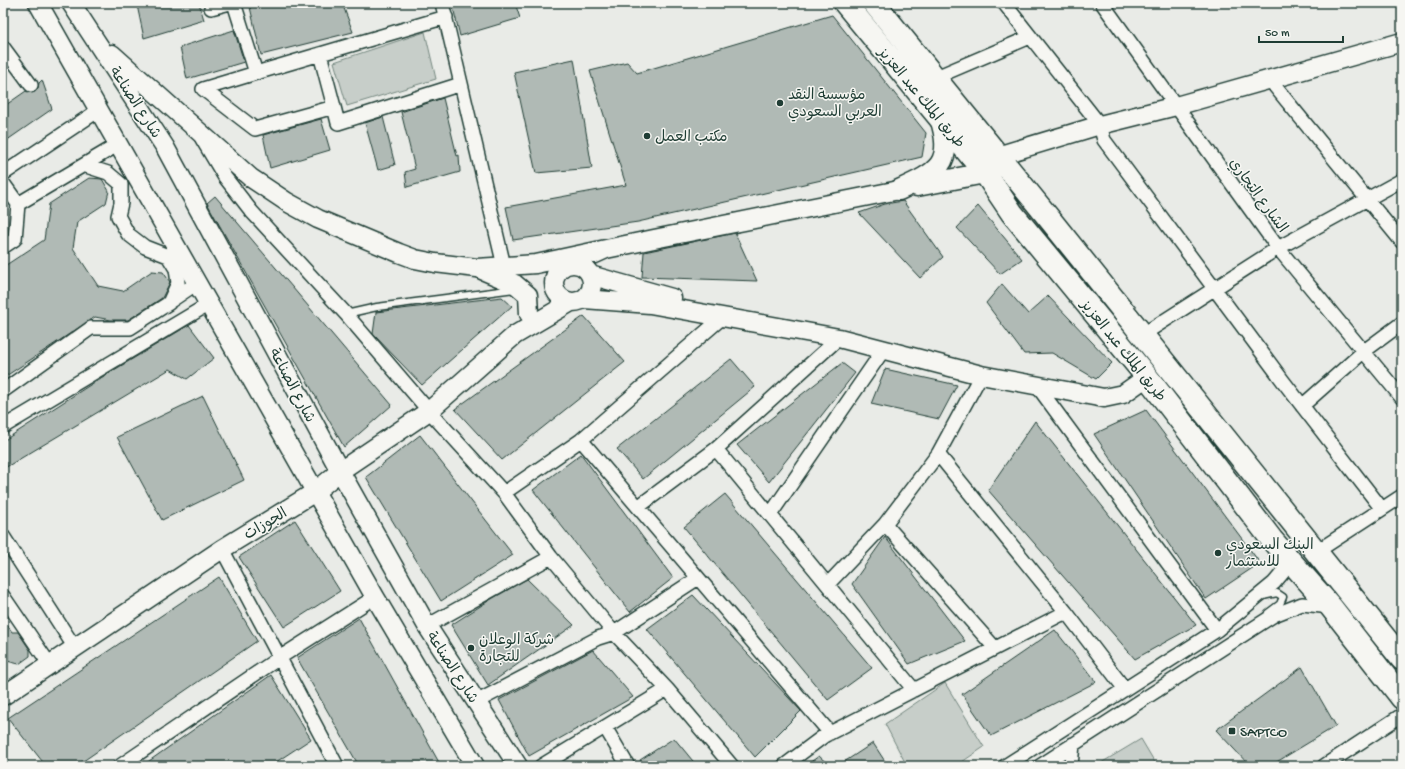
<svg xmlns="http://www.w3.org/2000/svg" width="1405" height="769" viewBox="0 0 1405 769" font-family="'Gochi Hand','Playpen Sans Arabic',sans-serif">
<style>
.green{fill:#c7cec9;stroke:#73867e}
.building{fill:#b0bab5;stroke:#1f3d34}
.lines{fill:none;stroke-linecap:round;stroke-linejoin:round}
.lane-casing{stroke:#1f3d34;stroke-width:9}
.street-casing{stroke:#1f3d34;stroke-width:16}
.secondary-casing{stroke:#1f3d34;stroke-width:21}
.primary-casing{stroke:#1f3d34;stroke-width:23}
.highway-casing{stroke:#1f3d34;stroke-width:25}
.lane{stroke:#f6f6f2;stroke-width:6}
.street{stroke:#f6f6f2;stroke-width:13}
.secondary{stroke:#f6f6f2;stroke-width:18}
.primary{stroke:#f6f6f2;stroke-width:20}
.highway{stroke:#f6f6f2;stroke-width:22}
.poi-dot{fill:#1f3d34;stroke:#f6f6f2;stroke-width:1.5}
.labels{text-anchor:middle;stroke-width:3;stroke-linejoin:round;paint-order:stroke}
.poi-label{font-size:15px;fill:#1f3d34;stroke:#f6f6f2;text-anchor:start}
.street-label{font-size:15px;fill:#1f3d34;stroke:#f6f6f2}
</style>
<rect width="100%" height="100%" fill="#e9ebe7"/>
<filter id="ink" filterUnits="userSpaceOnUse"><feTurbulence type="fractalNoise" baseFrequency=".025" numOctaves="2"/><feDisplacementMap in="SourceGraphic" scale="8" xChannelSelector="R" yChannelSelector="G"/><feConvolveMatrix kernelMatrix="1 2 1 2 8 2 1 2 1" color-interpolation-filters="sRGB"/></filter>
<g filter="url(#ink)">
<path class="green" d="M425,32L436,79L347,106L334,62Z
M945,683L984,747L956,766H907L885,724Z
M1141,739L1157,766H1096Z"/>
<path class="building" d="M144,3H199L204,20L144,38L137,5Z
M264,3H342L353,32L261,55L250,7Z
M452,3H515L520,18L460,36Z
M832,15L926,133L922,157L638,222L513,240L506,207L626,185L590,71L627,62L637,73Z
M234,30L244,62L187,79L180,47Z
M574,59L592,168L536,173L514,72Z
M42,80L52,109L3,143V107L26,91L32,93L35,92L38,88L39,83Z
M443,98L457,156L459,155L460,172L407,187L405,172L415,169L401,112Z
M383,117L395,165L378,170L365,123Z
M321,119L330,150L270,168L263,135Z
M89,178L102,179L109,191L106,203L77,222L73,248L98,286L123,291L152,271L163,272L170,282L162,298L128,320H111L95,317L3,378V267L44,240L49,204Z
M215,196L392,405L344,447L207,203Z
M903,201L943,257L920,278L859,213L885,204Z
M978,206L1022,259L1000,274L957,228Z
M735,233L757,281L642,277L644,252Z
M1002,284L1028,314L1048,296L1112,363L1096,379L1052,353L1024,354L986,303Z
M502,297L512,306L422,385L373,334L376,312Z
M584,316L625,362L502,460L455,409Z
M189,325L214,358L187,379L170,369L3,469V441L104,376Z
M731,359L755,387L643,479L617,449Z
M842,363L855,373L769,482L737,445Z
M885,369L957,385L939,419L871,404Z
M203,396L244,480L162,520L117,437Z
M1146,410L1260,563L1206,599L1094,434Z
M1035,421L1196,625L1135,659L988,490Z
M420,435L513,555L441,601L366,477Z
M581,454L673,578L630,612L533,490Z
M725,494L872,668L828,700L684,527Z
M295,520L340,591L284,627L239,557Z
M885,537L965,641L909,664L852,584Z
M219,577L257,641L76,766H46L8,718Z
M527,579L574,625L488,685L451,625L493,598Z
M693,595L801,711L755,757L647,629Z
M359,618L441,766H359L297,658Z
M3,619L12,632H18L30,650V656L19,664L3,660Z
M1055,630L1096,682L991,736L962,694Z
M593,650L633,697L529,756L499,700Z
M1302,667L1336,726L1270,766H1250L1216,730Z
M271,675L311,739L270,766H142Z
M674,738L697,766H643L640,760Z
M873,743L888,766H838Z
M819,756L830,766H805Z"/>
<g class="lines">
<g class="lane-casing">
<path id="lane" d="M346,314L377,307L515,289
M1263,596L1277,593L1283,597L1280,604L1268,613"/>
</g>
<g class="street-casing">
<path id="street" d="M234,3L256,73L446,17
M442,3L504,266
M1004,3L1100,125L1104,140L1283,381L1382,509
M1102,3L1278,248L1402,398
M211,8L230,3
M3,47L31,85
M256,73L203,89L255,129L334,107L320,54
M934,78L1030,37
M1269,79L1402,242
M334,107L338,123L461,84
M202,139L224,176L252,212L346,314L429,411L504,493L551,557L614,633L667,689L732,766
M3,174L99,110
M3,183L18,204
M3,247L15,239L18,204L119,144
M169,302L197,283
M1142,335L1278,248L1402,180
M1038,387L1217,630
M3,391L91,328H130L169,303L178,283L176,269L168,256L145,247L128,234L118,216L121,203V184L108,173L86,166
M1302,406L1363,352L1402,323
M3,427L209,304
M581,440L830,733
M716,449L914,690
M938,454L1066,612
M504,493L581,440L724,316
M638,507L716,449L839,338
M770,515L884,349
M885,524L995,648
M3,536L75,648
M222,549L337,766
M1316,552L1402,496
M828,584L885,524L938,454L981,375
M3,596L50,665
M427,626L551,557
M476,702L598,638L614,633L698,578
M605,727L628,766
M120,766L279,658L375,597
M541,766L667,689
M784,766L824,736L1066,612L1124,688
M1005,766L1217,630L1274,583L1285,570L1278,555
M1040,766L1274,615L1302,604L1331,607
M1071,766L1073,744
M1324,766L1402,715"/>
</g>
<g class="secondary-casing">
<path id="secondary" d="M38,3L375,597L475,766
M71,3L165,147L340,471L427,626L518,766
M112,54L251,178L287,202L318,219L399,253L415,259L435,263L477,268L536,264L606,249
M997,156L1100,125L1176,106L1402,42
M595,254L606,249L654,239L899,190
M554 283a19 19 0 1 1 38 0a19 19 0 1 1-38 0Z
M482,270L515,284L528,295L529,314
M590,275L672,298
M584,299L650,304L839,338L981,375L1104,398L1123,394L1147,377
M3,696L222,549L315,492L340,471L429,411L515,335L571,302"/>
</g>
<g class="primary-casing">
<path id="primary" d="M917,186L985,173
M899,190C938,172 955,164 940,118"/>
</g>
<g class="highway-casing">
<path id="highway" d="M845,3L985,173L1012,213L1147,377L1272,540L1331,607L1402,698
M874,3L1052,222L1402,659"/>
</g>
<use href="#lane" class="lane"/>
<use href="#street" class="street"/>
<use href="#secondary" class="secondary"/>
<use href="#primary" class="primary"/>
<use href="#highway" class="highway"/>
</g>
</g>
<g class="poi-dot">
<circle cx="780" cy="103" r="4"/>
<circle cx="647" cy="136" r="4"/>
<circle cx="1218" cy="553" r="4"/>
<circle cx="471" cy="648" r="4"/>
<rect x="1228" y="727" width="8" height="8" rx="2"/>
</g>
<g class="labels">
<g class="poi-label">
<text x="788" y="99">مؤسسة النقد<tspan x="788" dy="17">العربي السعودي</tspan></text>
<text x="655" y="141">مكتب العمل</text>
<text x="1226" y="549">البنك السعودي<tspan x="1226" dy="17">للاستثمار</tspan></text>
<text x="479" y="644">شركة الوعلان<tspan x="479" dy="17">للتجارة</tspan></text>
<text x="1240" y="736">SAPTCO</text>
</g>
<g class="street-label">
<text transform="translate(922 97) rotate(50)" y="5">طريق الملك عبد العزيز</text>
<text transform="translate(136 102) rotate(57)" y="5">شارع الصناعة</text>
<text transform="translate(1259 195) rotate(54)" y="5">الشارع التجاري</text>
<text transform="translate(1124 350) rotate(51)" y="5">طريق الملك عبد العزيز</text>
<text transform="translate(293 385) rotate(62)" y="5">شارع الصناعة</text>
<text transform="translate(265 523) rotate(-31)" y="5">الجوزات</text>
<text transform="translate(453 667) rotate(57)" y="5">شارع الصناعة</text>
</g>
</g>
<rect width="1405" height="769" fill="none" stroke="#f6f6f2" stroke-width="16"/>
<rect x="8" y="8" width="1389" height="753" fill="none" stroke="#1f3d34" stroke-width="1.5" filter="url(#ink)"/>
<path d="M1259 36v6h84v-6" fill="none" stroke="#1f3d34" stroke-width="2"/>
<text x="1265" y="36" font-size="12" fill="#1f3d34" stroke="#f6f6f2" stroke-width="3" paint-order="stroke">50 m</text>
</svg>
